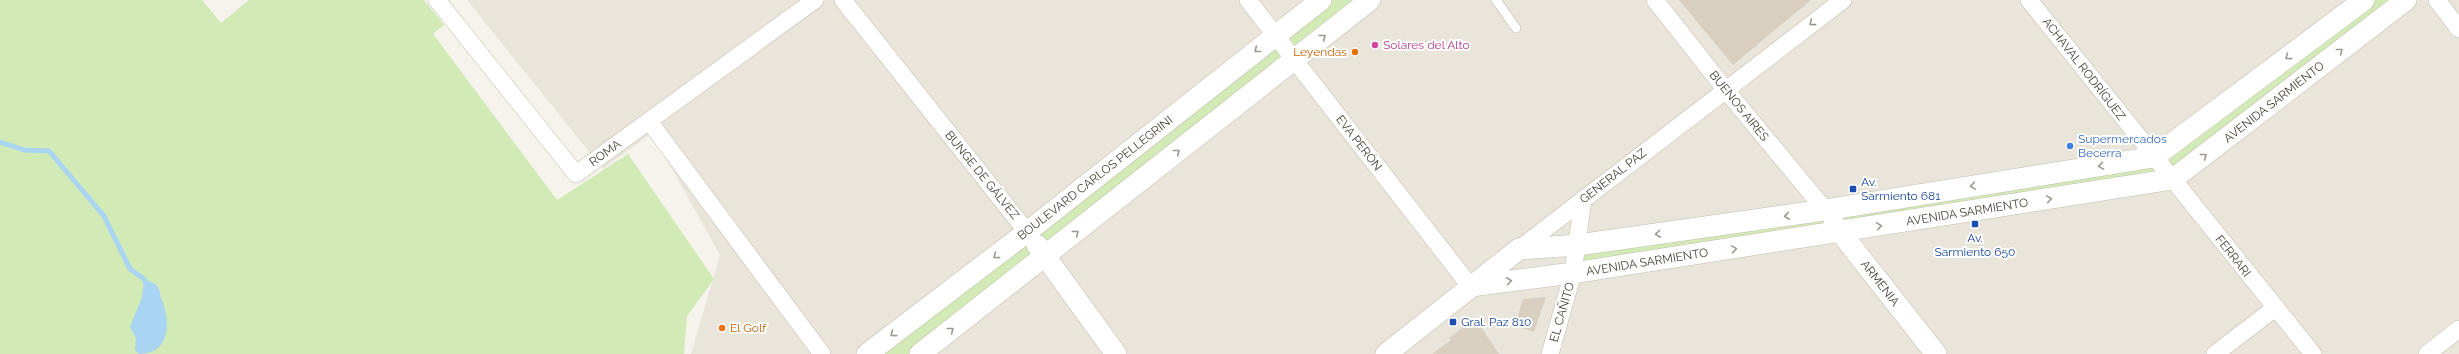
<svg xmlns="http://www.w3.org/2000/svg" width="2459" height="354" viewBox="0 0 2459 354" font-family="Raleway,sans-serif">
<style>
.residential{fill:#eae5da}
.green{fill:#d2eab5}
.water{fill:#a9d4f2}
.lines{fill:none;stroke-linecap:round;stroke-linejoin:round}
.stream{stroke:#a9d4f2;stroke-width:5}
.building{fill:#d8cfc1}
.service-casing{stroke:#c2bbae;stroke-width:10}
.minor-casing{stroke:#c2bbae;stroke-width:18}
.tertiary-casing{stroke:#c2bbae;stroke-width:22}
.service{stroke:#fff;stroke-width:9}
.minor{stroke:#fff;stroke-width:17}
.tertiary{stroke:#fff;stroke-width:21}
.oneway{stroke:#9c9892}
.hotel-dot{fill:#d1479c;stroke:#fff;stroke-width:1.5}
.food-dot{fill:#e8710a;stroke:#fff;stroke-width:1.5}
.shop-dot{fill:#3f7fe0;stroke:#fff;stroke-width:1.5}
.transit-dot{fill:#1a4fb4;stroke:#fff;stroke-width:1.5}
.labels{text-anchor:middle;stroke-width:4;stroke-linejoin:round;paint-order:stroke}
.hotel-label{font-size:12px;fill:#b23c85;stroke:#fff;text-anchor:start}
.food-label{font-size:12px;fill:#c56008;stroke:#fff;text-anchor:end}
.street-label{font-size:12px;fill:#4b4439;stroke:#fff}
.shop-label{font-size:12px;fill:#366cbe;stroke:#fff;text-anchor:start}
.transit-label{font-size:12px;fill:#164399;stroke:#fff;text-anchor:start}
</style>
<rect width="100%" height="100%" fill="#f6f3ec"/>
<path class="residential" d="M467,0H2459V354H691L720,255L652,133L603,169Z"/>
<path class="green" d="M0,0H202L221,23L249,0H424L444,25L433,34L557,200L628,154L714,279L687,316L684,354H0Z
M1321,0H1370L920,354H872Z
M2364,0H2406L2173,179L1573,273L1578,245L2154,157Z"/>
<path class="water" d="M144,279C149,281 155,283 158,287C160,289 160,295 161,298C171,321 171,354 139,354L135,350L136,338L130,327L142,297Z"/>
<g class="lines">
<path class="stream" d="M0,142L24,150L49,151L104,216L130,269L144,279L146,283"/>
</g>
<path class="building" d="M1679,0H1811L1733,65Z
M1546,297L1534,332L1515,326L1523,299Z
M1469,323L1472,328L1479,324L1499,354H1432L1451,340L1449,338Z"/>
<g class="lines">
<g class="service-casing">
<path id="service" d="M1496,0L1516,28"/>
</g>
<g class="minor-casing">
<path id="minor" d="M437,0L576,174L815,0
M843,0L1027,232
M1248,0L1470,286
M1655,0L1725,89L1825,210
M2029,0L2313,354
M2437,0L2459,29
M649,121L822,354
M1519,249L1843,0
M1550,354L1573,273L1583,199
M2215,354L2275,308
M2427,354L2459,329"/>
</g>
<g class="tertiary-casing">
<path id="tertiary" d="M1834,224L1936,354
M1037,245L1116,354
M1471,286L1573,273L2173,179L2406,0
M867,354L1027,232L1321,0
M920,354L1370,0
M1386,354L1519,249L1578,245L1825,210L2154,157L2364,0"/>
</g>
<use href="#service" class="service"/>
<use href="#minor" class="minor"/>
<use href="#tertiary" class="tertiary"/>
</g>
<defs><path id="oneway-chevron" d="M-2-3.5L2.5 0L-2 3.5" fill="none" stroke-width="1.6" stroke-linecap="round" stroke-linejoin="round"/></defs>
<g class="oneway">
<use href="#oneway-chevron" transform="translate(1812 23) rotate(143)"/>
<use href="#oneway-chevron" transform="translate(1323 37) rotate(-38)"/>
<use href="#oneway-chevron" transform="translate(1257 50) rotate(142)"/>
<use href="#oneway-chevron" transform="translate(2340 51) rotate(-38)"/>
<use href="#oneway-chevron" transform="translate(2288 57) rotate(143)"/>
<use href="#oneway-chevron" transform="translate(1177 152) rotate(-38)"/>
<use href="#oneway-chevron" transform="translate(2204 156) rotate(-38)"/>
<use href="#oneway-chevron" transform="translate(2101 166) rotate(171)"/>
<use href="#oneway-chevron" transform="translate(1973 186) rotate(171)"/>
<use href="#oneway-chevron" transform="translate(2049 199) rotate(-9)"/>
<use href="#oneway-chevron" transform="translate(1787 216) rotate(172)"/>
<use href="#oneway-chevron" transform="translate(1879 226) rotate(-9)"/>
<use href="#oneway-chevron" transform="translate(1076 233) rotate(-38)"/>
<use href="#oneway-chevron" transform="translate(1658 234) rotate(172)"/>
<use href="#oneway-chevron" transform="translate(1734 249) rotate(-9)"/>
<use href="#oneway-chevron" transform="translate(996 256) rotate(143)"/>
<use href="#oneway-chevron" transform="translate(1509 281) rotate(-7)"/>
<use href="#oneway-chevron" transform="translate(951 330) rotate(-38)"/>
<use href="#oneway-chevron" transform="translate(893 334) rotate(143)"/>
</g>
<circle class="hotel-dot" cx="1375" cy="45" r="4"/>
<g class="food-dot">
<circle cx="1355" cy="52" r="4"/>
<circle cx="722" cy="328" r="4"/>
</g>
<circle class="shop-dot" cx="2070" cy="146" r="4"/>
<g class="transit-dot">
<rect x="1849" y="185" width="8" height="8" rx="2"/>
<rect x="1971" y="220" width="8" height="8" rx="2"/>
<rect x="1449" y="318" width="8" height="8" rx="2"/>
</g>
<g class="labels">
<g class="hotel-label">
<text x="1383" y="49">Solares del Alto</text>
</g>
<g class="food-label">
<text x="1347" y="56">Leyendas</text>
<text x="730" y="332" text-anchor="start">El Golf</text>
</g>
<g class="street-label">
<text transform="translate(2084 69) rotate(52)" y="4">ACHAVAL RODRÍGUEZ</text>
<text transform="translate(2274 102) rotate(-38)" y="4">AVENIDA SARMIENTO</text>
<text transform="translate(1739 106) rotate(51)" y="4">BUENOS AIRES</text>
<text transform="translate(1359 143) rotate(52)" y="4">EVA PERÓN</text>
<text transform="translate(605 153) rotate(-36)" y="4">ROMA</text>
<text transform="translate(982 175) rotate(51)" y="4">BUNGE DE GÁLVEZ</text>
<text transform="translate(1613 176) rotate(-38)" y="4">GENERAL PAZ</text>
<text transform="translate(1095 178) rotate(-38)" y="4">BOULEVARD CARLOS PELLEGRINI</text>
<text transform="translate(1967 212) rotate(-9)" y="4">AVENIDA SARMIENTO</text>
<text transform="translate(2233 256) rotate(52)" y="4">FERRARI</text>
<text transform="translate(1647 262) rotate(-9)" y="4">AVENIDA SARMIENTO</text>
<text transform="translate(1880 283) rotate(52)" y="4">ARMENIA</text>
<text transform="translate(1562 312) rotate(-74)" y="4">EL CAÑITO</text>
</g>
<g class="shop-label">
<text x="2078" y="143">Supermercados<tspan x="2078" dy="14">Becerra</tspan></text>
</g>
<g class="transit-label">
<text x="1861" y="186">Av.<tspan x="1861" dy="14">Sarmiento 681</tspan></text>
<text x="1975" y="242" text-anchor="middle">Av.<tspan x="1975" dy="14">Sarmiento 650</tspan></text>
<text x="1461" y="326">Gral. Paz 810</text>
</g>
</g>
</svg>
